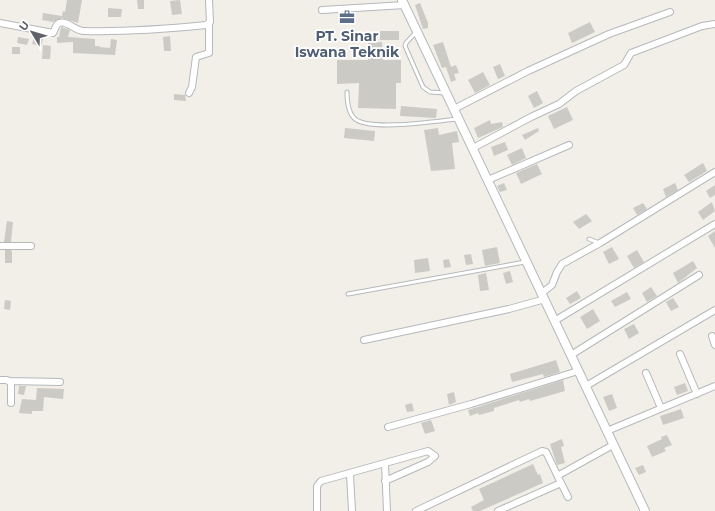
<svg xmlns="http://www.w3.org/2000/svg" width="715" height="511" viewBox="0 0 715 511" font-family="Montserrat,sans-serif">
<style>
.building{fill:#cccac5}
.lines{fill:none;stroke-linecap:round;stroke-linejoin:round}
.service-casing{stroke:#b5b8bc;stroke-width:5}
.minor-casing{stroke:#b5b8bc;stroke-width:8}
.tertiary-casing{stroke:#b5b8bc;stroke-width:10}
.service{stroke:#fff;stroke-width:3}
.minor{stroke:#fff;stroke-width:6}
.tertiary{stroke:#fff;stroke-width:8}
.labels{text-anchor:middle;stroke-width:3.5;stroke-linejoin:round;paint-order:stroke}
.service-label{font-size:14px;font-weight:bold;fill:#4e5e75;stroke:#fff}
</style>
<rect width="100%" height="100%" fill="#f1efe8"/>
<path class="building" d="M67,0H82L78,23L62,18L53,22L42,20L43,13L62,16L63,11L65,12Z
M137,0H144V9H138Z
M180,0L182,14L172,15L170,1Z
M420,3L428,23V28L423,29L415,5Z
M108,8L122,9L121,17H108Z
M590,22L595,32L572,43L568,33Z
M61,27L70,30L68,37L95,39V46H100L99,47L110,48L111,39L117,40L115,55L73,53V42L57,43V37H59Z
M380,31H399V40H380Z
M35,34L44,36L41,46L32,44Z
M170,36L171,51H164L163,37Z
M18,37L29,39L27,45L17,43Z
M382,42L383,60H401V83H396V109L358,108L359,83L337,84V60H368V43Z
M443,42L451,67L456,65L459,73L454,74L456,80L451,82L446,67L442,68L433,45Z
M43,45L51,46L50,59H42Z
M12,47H20V54H12Z
M500,64L505,76L498,79L493,67Z
M483,72L490,85L475,93L468,80Z
M537,91L543,103L534,108L528,96Z
M174,94L185,95L186,101L174,100Z
M401,106L437,109L436,118L400,116Z
M567,107L573,120L554,129L548,116Z
M490,120L491,124L502,122L503,127L478,138L474,128Z
M345,128L375,131L374,141L344,138Z
M438,128L439,135L457,131L459,142L452,143L455,169L431,171L424,130Z
M538,128L539,131L525,140L522,135Z
M505,142L508,150L494,156L491,147Z
M522,148L526,158L512,165L507,155Z
M703,163L707,171L689,182L684,175Z
M537,164L542,174L521,184L516,173Z
M504,183L507,190L500,192L497,186Z
M675,183L678,190L666,197L663,189Z
M715,185V195L710,198L706,191Z
M712,202L715,211L703,220L698,212Z
M643,203L647,209L637,215L633,208Z
M586,214L592,221L579,229L573,222Z
M7,221L13,222L11,242H4Z
M715,231V248L708,236Z
M497,247L500,263L485,266L482,250Z
M612,247L619,259L609,264L603,252Z
M5,250H11L12,252V263H5Z
M637,250L644,262L634,268L627,256Z
M471,254L473,264L466,265L464,255Z
M428,258L430,271L415,273L414,260Z
M449,259L451,267L444,268L443,260Z
M693,261L697,268L678,283L673,273Z
M510,271L513,282L506,284L503,273Z
M486,273L489,290L480,291L478,275Z
M651,287L657,296L647,302L642,293Z
M577,291L581,298L570,304L566,298Z
M627,292L631,299L615,307L611,301Z
M673,298L679,307L671,311L666,302Z
M5,300L11,301L10,310L4,309Z
M593,309L600,321L587,329L580,317Z
M634,324L639,333L629,339L624,329Z
M556,360L560,372L544,377L543,374L512,382L510,374Z
M563,380L565,391L530,401L529,399L520,402L519,400L494,408V411L479,415L478,413L470,416L468,410Z
M685,383L688,391L677,395L674,387Z
M19,386H26L24,395L18,394Z
M37,388L64,389L63,399L44,397L43,411H32V414L19,413L22,399L36,400Z
M454,392L456,402L449,405L447,394Z
M612,394L617,408L609,411L603,397Z
M412,403L414,411L407,412L405,405Z
M681,409L684,418L663,425L660,416Z
M431,420L435,431L425,434L421,423Z
M667,435L672,445L664,448L666,451L652,457L647,446L662,439L661,437Z
M562,439L564,446L561,447L565,463L557,465L550,444Z
M533,464L538,475L540,474L543,483L480,511H473L471,507L484,500L479,489Z
M643,465L646,472L639,475L635,468Z"/>
<g class="lines">
<g class="service-casing">
<path id="service" d="M417,31L406,43L405,46L423,87L430,92L446,93
M347,92C347,100 348,112 354,118C367,132 438,121 457,119
M589,239L599,243
M348,294L525,262"/>
</g>
<g class="minor-casing">
<path id="minor" d="M322,10L405,5
M0,23L53,33C55,31 55,25 59,23C67,20 75,31 84,31C124,32 166,29 206,25L210,22L209,0
M189,93L192,87L196,57L209,53V23
M454,109L528,71L609,34L670,12
M473,148L531,117L559,104L576,91L624,65L631,53L702,26L715,24
M488,180L569,145
M0,246H31
M542,293L552,285L557,272L562,264L600,243L715,172
M556,320L715,224
M712,336L715,345
M364,340L509,309L545,299
M680,354L697,394
M571,355L699,275
M646,373L661,408
M0,380H7L11,383V403
M9,381L60,382
M586,386L715,310
M388,427L471,404L578,371
M607,431L715,386
M385,464L387,511
M350,474L352,511
M559,475L613,445
M561,483L568,497
M317,511V486L321,481L428,451L435,456L428,462L385,481
M416,511L542,451L546,452L561,483L498,511"/>
</g>
<g class="tertiary-casing">
<path id="tertiary" d="M402,0L645,511"/>
</g>
<use href="#service" class="service"/>
<use href="#minor" class="minor"/>
<use href="#tertiary" class="tertiary"/>
</g>
<defs>
<g id="office-bare" transform="scale(1.2)"><path d="M-6-3h4V-5.5h4V-3h4V5H-6ZM-1-4.5V-3h2v-1.5ZM-6 0V1H6V0Z" fill="#5c6f8a" stroke="#fff" stroke-width="2.5" paint-order="stroke"/></g>
</defs>
<g fill-rule="evenodd">
<use href="#office-bare" x="347" y="17"/>
</g>
<g class="labels">
<g class="service-label">
<text x="347" y="41">PT. Sinar<tspan x="347" dy="16">Iswana Teknik</tspan></text>
</g>
</g>
<g transform="translate(32 32) rotate(308)" stroke="#ffffff" stroke-width="3" paint-order="stroke">
<path d="M0-3L7 15L0 10L-7 15Z" fill="#5f6368"/>
<text y="-6" font-size="11" font-weight="bold" text-anchor="middle" fill="#5f6368">U</text>
</g>
</svg>
